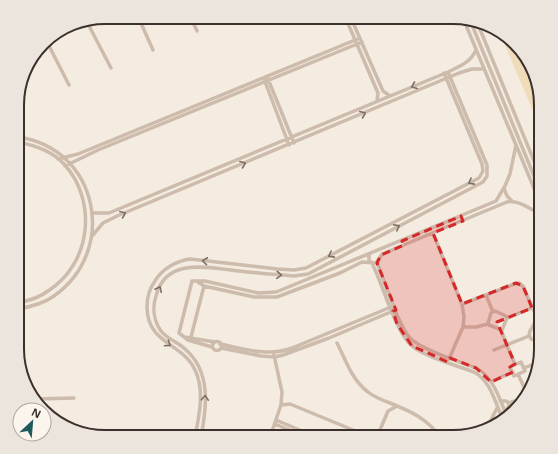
<svg xmlns="http://www.w3.org/2000/svg" width="558" height="454" viewBox="0 0 558 454" font-family="'Open Sans',sans-serif">
<style>
.sand{fill:#efdcb8}
.lines{fill:none;stroke-linecap:round;stroke-linejoin:round}
.minor{stroke:#cdbbac;stroke-width:3.5}
.oneway{stroke:#7d6f65}
.marked{fill:#d62828;fill-opacity:0.2;stroke:#d62828;stroke-width:3;stroke-dasharray:8 5;stroke-linejoin:round}
.rim{fill:none;stroke:#3b302b;stroke-width:2}
</style>
<rect width="100%" height="100%" fill="#f4ebe1"/>
<path class="sand" d="M500,33L515,43L534,71L541,105V130Z"/>
<g class="lines">
<path class="minor" d="M351,18L383,91L390,96
M463,18L541,205
M346,19L378,93L377,101
M192,20L197,31
M470,20L541,193
M140,21L153,50
M87,22L111,68
M477,22L541,178
M46,40L69,85
M46,40L83,22
M264,79L289,145
M268,79L294,143
M58,159L78,154L360,38
M65,166L98,150L362,42
M504,188L507,196L512,201
M92,213H109L448,72C460,66 470,63 476,50
M433,233L462,304L464,317L463,327L449,359
M92,236L103,223L117,216L459,73L472,69H484
M369,255V260L372,263L376,272C384,290 397,334 412,346C423,356 458,366 474,372C491,381 495,403 503,419
M377,263C384,280 399,328 411,339C422,350 460,362 476,368C493,377 500,399 507,417
M198,282L204,286L254,297H277L340,273L362,262L376,263L382,254L507,202C518,199 531,210 541,214
M486,295L493,312
M17,303C28,301 39,298 48,291C91,264 98,201 64,164C52,151 34,145 18,142
M462,304L514,284L519,283L523,286L541,327
M17,309C30,307 43,304 54,296C119,250 98,148 18,137
M495,311L506,316L507,318L502,330L489,325L488,323L491,313Z
M507,318L532,308
M537,319L530,331L529,335L531,339L541,341
M463,327H476L488,324
M501,330L515,364
M184,337L215,342
M191,337L204,286
M212.5 346a4.5 4.5 0 1 1 9 0a4.5 4.5 0 1 1-9 0Z
M337,343C346,360 351,379 368,392C374,397 382,400 390,403C410,411 428,419 440,437
M220,344C245,349 268,357 292,348L391,307
M212,347L188,340L179,333L192,281H205L258,293L276,292L286,288L496,201L505,186L510,174L516,145
M221,348L261,356L275,357L283,355L329,338L393,311
M494,350L529,336
M521,362L525,371L514,376L510,367Z
M524,368L539,362
M518,374L527,394
M491,382L513,372
M34,399L74,398
M500,401H506L509,403L508,408L504,412
M509,403L526,397
M281,405L290,404L370,437
M276,420L316,437
M490,422L497,408
M275,424L306,437
M456,436L490,422H498
M195,437C199,416 205,390 195,370C183,343 147,344 147,307C147,298 149,289 155,281C162,269 176,261 190,259L277,269L294,270L306,268L479,178L483,171L482,164L444,73
M201,437C207,406 211,371 185,349C178,342 167,339 161,331C154,321 152,308 156,296C166,256 210,268 239,271C257,273 276,275 294,276L308,274L483,182L487,176V165L448,72
M270,437L281,405L282,392L274,355
M377,437L388,411L397,406"/>
</g>
<defs><path id="oneway-chevron" d="M-2-3.5L2.5 0L-2 3.5" fill="none" stroke-width="1.6" stroke-linecap="round" stroke-linejoin="round"/></defs>
<g class="oneway">
<use href="#oneway-chevron" transform="translate(414 86) rotate(158)"/>
<use href="#oneway-chevron" transform="translate(363 114) rotate(-23)"/>
<use href="#oneway-chevron" transform="translate(243 164) rotate(-22)"/>
<use href="#oneway-chevron" transform="translate(471 182) rotate(152)"/>
<use href="#oneway-chevron" transform="translate(123 214) rotate(-23)"/>
<use href="#oneway-chevron" transform="translate(397 227) rotate(-27)"/>
<use href="#oneway-chevron" transform="translate(331 255) rotate(152)"/>
<use href="#oneway-chevron" transform="translate(205 261) rotate(-173)"/>
<use href="#oneway-chevron" transform="translate(279 275) rotate(4)"/>
<use href="#oneway-chevron" transform="translate(159 289) rotate(-64)"/>
<use href="#oneway-chevron" transform="translate(168 344) rotate(34)"/>
<use href="#oneway-chevron" transform="translate(205 398) rotate(-87)"/>
</g>
<path class="marked" d="M461,216L463,221L433,233L462,304L516,283L523,286L532,308L497,322L515,364L510,367L513,372L491,382L476,368L450,358L448,362L412,346L397,324L393,311L396,310L377,263L381,255L404,245L402,241Z"/>
<path d="M0 0H558V454H0ZM105 24H453A81 81 0 0 1 534 105V349A81 81 0 0 1 453 430H105A81 81 0 0 1 24 349V105A81 81 0 0 1 105 24Z" fill="#ece5de" fill-rule="evenodd"/>
<path class="rim" d="M105 24H453A81 81 0 0 1 534 105V349A81 81 0 0 1 453 430H105A81 81 0 0 1 24 349V105A81 81 0 0 1 105 24Z"/>
<g transform="translate(32 422) rotate(26)"><circle r="19" fill="#fbf5ee" stroke="#aea6a0"/>
<path d="M0-3L7 15L0 10L-7 15Z" fill="#1f5a5e"/>
<text y="-6" font-size="11" font-weight="bold" text-anchor="middle" fill="#3b302b">N</text>
</g>
</svg>
